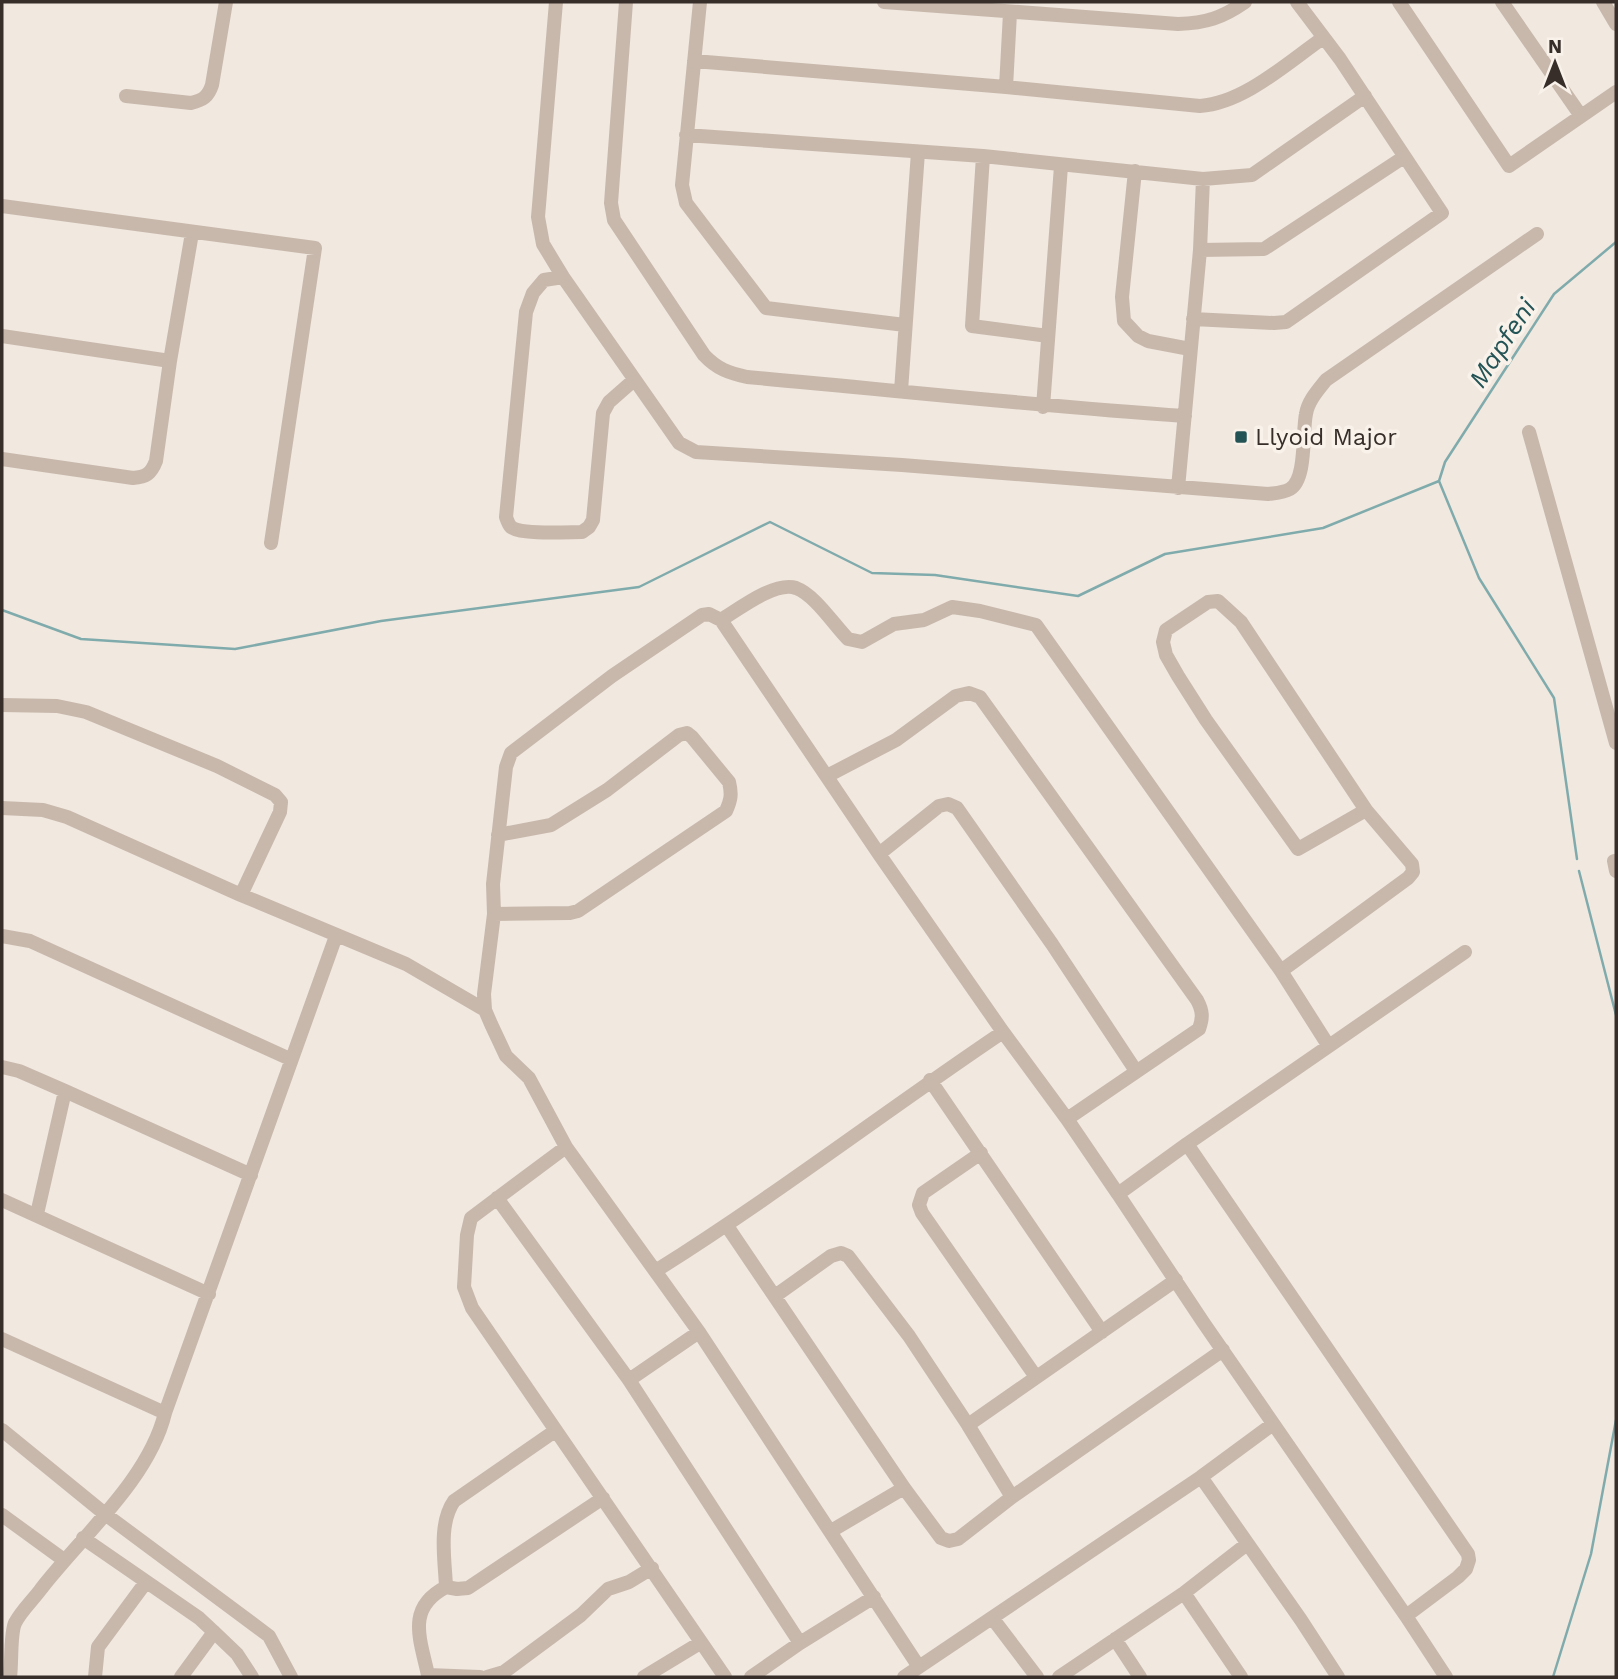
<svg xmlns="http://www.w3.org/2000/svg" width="1618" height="1679" viewBox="0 0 1618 1679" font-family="'Work Sans',sans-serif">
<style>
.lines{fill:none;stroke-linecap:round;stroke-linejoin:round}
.stream{stroke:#80abac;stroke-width:2.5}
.minor{stroke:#c8b8ac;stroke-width:14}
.poi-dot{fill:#235355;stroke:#f9f2eb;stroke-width:2.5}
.labels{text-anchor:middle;stroke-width:7;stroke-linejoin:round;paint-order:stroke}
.poi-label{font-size:24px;fill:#372e2a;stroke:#f9f2eb;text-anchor:start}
.water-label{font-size:26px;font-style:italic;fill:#235355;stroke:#f9f2eb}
</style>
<rect width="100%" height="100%" fill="#f1e8df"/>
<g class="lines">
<path class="stream" d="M1439,481L1479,578L1554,698L1577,859
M1439,481L1445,462L1554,294L1616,242
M2,610L81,639L235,649L381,621L639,587L770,522L872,573L935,575L1078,596L1165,554L1323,528L1439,481
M1579,871L1616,1015
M1553,1677L1591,1554L1616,1420"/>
<path class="minor" d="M556,2L538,217L543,244L563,277L679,443L696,452L902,465L1268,494C1275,493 1283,493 1290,489C1307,479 1302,432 1306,414C1308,401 1318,390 1326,380L1537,234
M626,2L611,203L614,220L704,355C717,369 729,373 747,377C893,390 1038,406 1185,416
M700,2L682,185L686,203L766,308L905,325
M884,2L1178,24C1206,23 1222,18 1245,2
M1399,2L1509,166L1616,92
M1502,2L1581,116
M1603,2L1616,24
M694,61L1006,87L1200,106C1244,103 1287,63 1323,38
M1006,87L1010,13
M126,96L191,103C203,100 208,97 212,85L226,2
M686,135L983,156L1203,179L1252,175L1365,96
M983,156L972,326L1048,336
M1135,171L1122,297L1124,321L1138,336L1148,341L1190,349
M2,206L315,248L271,543
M1200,250L1264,249L1404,157
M563,277L544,280L533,293L526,312L506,517C507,520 509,525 511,527C521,535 568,532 582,532L589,527L593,520L603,413L609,402L634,380
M1193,319L1274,323L1286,322L1442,213L1340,59L1297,2
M2,336L170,361
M901,391L918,152
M1043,407L1061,166
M1529,432L1616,743
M2,459L133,478C146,477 151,474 156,461L170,361L192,233
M1178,488L1200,250L1203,179
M721,620C739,609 775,581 796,588C815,595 834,625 848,639L862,642L894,624L924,620L952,607L980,611L1036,625L1281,971L1328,1045
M2,705L57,706L86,712L217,766L275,795L281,802L280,812L241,895
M827,776L896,740L956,696L969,693L980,697L1197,1000C1203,1011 1203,1018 1199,1029L1067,1119
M2,808L43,810L67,817L241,895L406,964L485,1010
M879,854L939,806L948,804L957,808L1052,944L1136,1071
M1614,861L1616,871
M494,914L570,913L578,911L726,811C731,800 732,794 729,782L692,737L687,733L679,735L607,790L551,825L498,835
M2,936L30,941L290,1059
M1281,971L1408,878L1413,872L1412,864L1366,810L1298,849L1206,720L1178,676L1166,655L1163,642L1166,630L1208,602L1218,601L1241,622L1366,810
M1003,1032L1067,1119L1118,1194
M2,1067L19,1071L65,1091L251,1175
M930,1080L1102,1332
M1187,1144L1465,952
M566,1147L471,1218L467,1235L464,1287L472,1308L725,1677
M981,1153L923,1193L919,1205L922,1213L1036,1377
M497,1198L629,1380L800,1643
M2,1200L209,1294
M37,1214L65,1091
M727,1226L904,1488L831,1531
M657,1270C775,1196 887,1110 1003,1032L879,854L721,620L709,614L702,615L612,676L511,753L506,767L493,884L494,914L484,994L485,1010L491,1024L506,1056L529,1078L566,1147L699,1332L919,1667
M775,1296L831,1256L841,1253L848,1256L909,1336L968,1425L1012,1497L958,1539L949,1541L941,1538L904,1488
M2,1339L165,1413
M629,1380L699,1332
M968,1425L1176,1280
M2,1430L105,1514L269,1636L291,1677
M555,1431L454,1501C438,1524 445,1560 446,1587L457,1589L468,1588L603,1498
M1201,1477L1301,1620L1338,1677
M1012,1497L1223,1350
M2,1515L64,1560
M83,1538L199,1618L214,1632
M446,1587C406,1608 420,1638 428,1675L480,1677
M1184,1593L1241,1677
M1406,1616L1458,1577L1466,1569L1469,1560L1468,1554L1187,1144L1118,1194L1203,1322L1406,1616L1446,1677
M993,1619L1037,1677
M1115,1639L1140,1677
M10,1677C12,1664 10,1634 15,1623C21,1611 33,1600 41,1589C82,1536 149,1479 165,1413L336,936
M95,1677L98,1647L146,1582
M181,1677L214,1632L237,1654L252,1677
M487,1677L504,1672L581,1615L608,1589L629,1582L652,1568
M644,1677L700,1643
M751,1677L800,1643L874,1597
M904,1677L1201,1477L1273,1424
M1059,1677L1184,1593L1247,1544"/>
</g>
<rect class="poi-dot" x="1234" y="430" width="14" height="14" rx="3.5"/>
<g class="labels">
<g class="poi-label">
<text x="1255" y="445">Llyoid Major</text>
</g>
<g class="water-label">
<text transform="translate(1502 343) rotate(-57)" y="9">Mapfeni</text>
</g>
</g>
<rect width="1618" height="1679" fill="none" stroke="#372e2a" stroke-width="7"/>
<g transform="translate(1555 63)" stroke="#f9f2eb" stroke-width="5" paint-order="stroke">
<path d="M0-5L12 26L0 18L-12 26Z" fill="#372e2a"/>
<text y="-10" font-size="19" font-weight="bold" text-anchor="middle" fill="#372e2a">N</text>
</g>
</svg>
